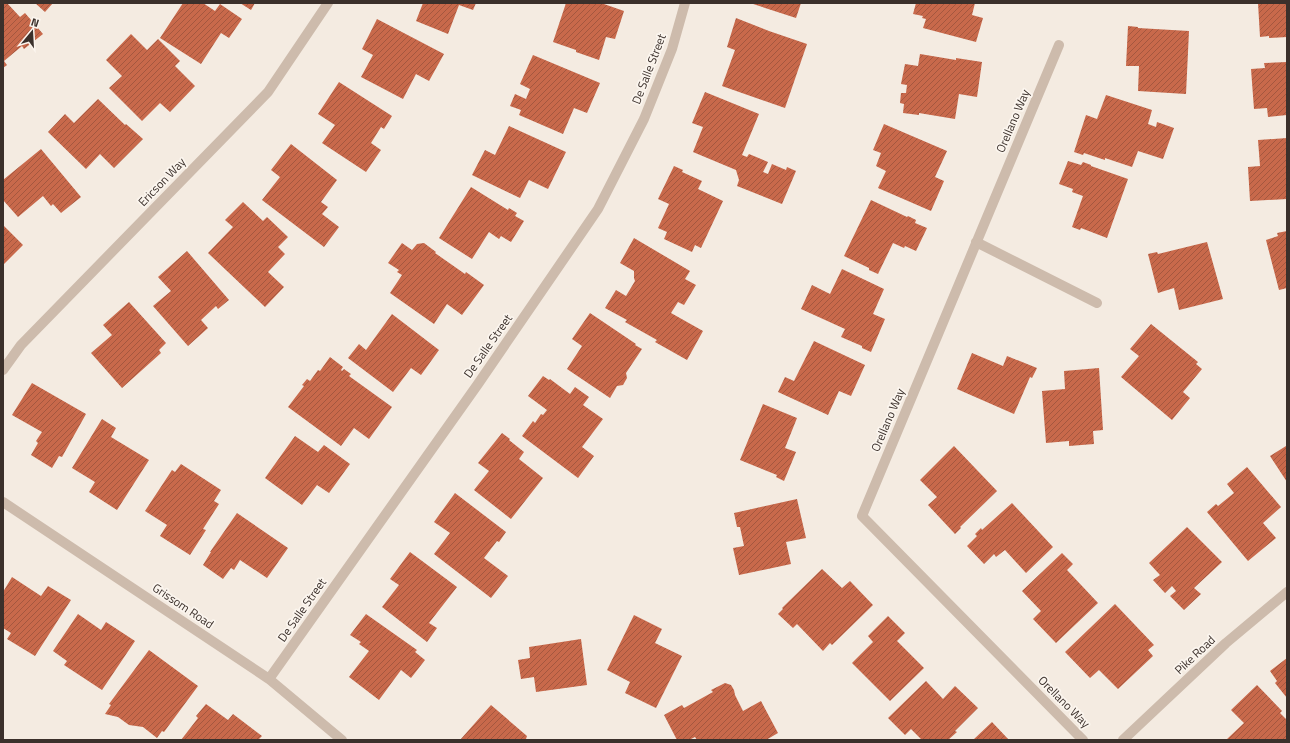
<svg xmlns="http://www.w3.org/2000/svg" width="1290" height="743" viewBox="0 0 1290 743" font-family="'Titillium Web',sans-serif">
<style>
.building{fill:url(#building-hatch)}
.lines{fill:none;stroke-linecap:round;stroke-linejoin:round}
.minor{stroke:#cdbbac;stroke-width:10}
.labels{text-anchor:middle;stroke-width:3.5;stroke-linejoin:round;paint-order:stroke}
.street-label{font-size:12px;fill:#3b302b;stroke:#fbf5ee}
</style>
<defs>
<pattern id="building-hatch" width="6" height="6" patternUnits="userSpaceOnUse"><rect width="6" height="6" fill="#c8694b"/><path d="M-1 1l2-2M0 6l6-6M5 7l2-2" fill="none" stroke="#a4573f"/></pattern>
</defs>
<rect width="100%" height="100%" fill="#f4ebe1"/>
<path class="building" d="M3,3H7L20,17L25,13L43,34L24,49L22,46L4,61L7,65L3,68Z
M35,3H53L45,12Z
M183,3H203L215,11L220,4L242,19L229,38L221,33L201,64L160,38Z
M240,3H255L251,10Z
M423,3H476L473,10L459,5L448,34L416,21Z
M566,3H601L624,11L615,39L606,37L599,60L576,52V50L553,42Z
M750,3H801L796,18Z
M916,3H975L972,15L983,18L976,42L923,28L926,19L922,18L923,16L913,14Z
M1258,3H1287V37L1269,38V36L1260,37Z
M736,18L769,31L807,44L785,108L722,86L735,50L727,47Z
M377,19L444,54L429,81L416,74L403,99L361,77L373,55L362,49Z
M1128,26L1138,27V28L1189,31L1186,94L1138,91L1139,66H1126Z
M131,34L147,50L158,39L180,61L175,66L195,86L170,112L160,103L142,121L109,88L122,76L106,60Z
M920,54L956,60V58L982,62L977,97L959,94L955,119L919,113V115L903,113L904,104L900,103L901,93H906L907,85L901,84L905,64L918,66Z
M533,55L600,83L587,113L574,108L563,134L519,115L521,110L510,106L515,94L526,99L530,89L520,84Z
M1287,62V115L1268,117L1267,108L1254,109L1251,69L1265,68L1264,63Z
M339,82L392,116L384,129L381,127L371,143L381,150L366,172L322,143L335,125L318,114Z
M705,92L759,114L742,155L747,157L749,154L768,162L763,172L768,174L772,164L786,170L787,167L796,171L782,204L737,186L739,180L736,170L693,152L703,127L692,123Z
M1106,95L1152,110L1148,124L1156,127L1157,122L1174,128L1163,159L1138,151L1132,167L1105,158V160L1084,153L1083,155L1074,152L1086,115L1097,119Z
M98,99L125,125L126,124L143,139L114,168L100,154L86,169L48,132L65,114L74,123Z
M884,124L947,151L935,177L944,181L931,211L878,188L886,171L876,166L881,153L873,150Z
M509,126L566,152L548,189L529,180L520,198L472,175L485,150L495,155Z
M1287,138V199L1250,201L1248,167L1260,166L1258,140Z
M291,144L337,180L321,202L328,207L322,214L339,227L324,247L262,200L280,177L271,170Z
M41,149L81,197L61,213L53,204L51,206L43,196L18,217L3,200V180Z
M1068,161L1081,165L1083,162L1091,165V166L1128,179L1107,238L1081,228L1080,230L1072,227L1083,196L1072,192L1073,189L1059,184Z
M674,166L683,170L682,172L702,181L698,189L723,201L701,248L695,245L692,252L664,239L667,232L658,228L669,204L658,199Z
M471,187L508,210L509,208L517,213L515,216L524,221L511,242L501,236L499,239L489,232L472,259L439,238Z
M871,200L907,217L908,216L916,220L915,223L927,228L916,251L905,246L904,248L893,243L878,274L869,270V268L844,256Z
M243,202L263,221L267,217L288,237L278,247L285,254L268,272L284,287L265,307L208,253L233,227L225,220Z
M3,225L23,245L3,265Z
M1287,231V288L1279,290L1266,240L1278,236L1277,233Z
M634,238L690,271L685,279L696,285L684,305L678,302L671,313L703,331L687,360L655,342L657,340L625,322L627,320L605,308L616,290L626,296L635,281L634,278V271L620,263Z
M1207,242L1223,299L1179,310L1174,288L1158,293L1148,254L1157,252L1158,254Z
M402,243L412,250L417,244L424,243L436,252L435,253L465,274L466,272L484,285L462,315L447,304L434,324L390,293L402,275L397,272L399,270L388,263Z
M187,251L229,300L218,309L216,306L201,320L208,328L188,346L153,306L171,291L158,277Z
M842,269L884,289L873,314L885,319L871,352L862,348V346L841,337L845,329L801,309L812,285L830,294Z
M129,302L166,343L159,350L161,353L122,388L91,353L112,335L103,325Z
M590,313L636,344L635,345L642,349L626,373L627,378L623,385L617,386L610,398L567,369L582,346L572,339Z
M392,314L439,350L421,375L411,368L393,392L348,358L359,344L366,350Z
M1151,324L1198,362L1196,364L1202,369L1183,392L1190,398L1172,420L1121,377L1139,356L1130,349Z
M814,341L865,365L851,396L839,391L828,415L778,392L785,377L794,381Z
M972,353L1003,366L1007,356L1037,368L1032,378L1030,377L1014,414L957,389Z
M330,357L343,367L341,370L342,371L344,369L351,374L349,376L392,407L369,439L354,428L341,446L288,407L304,386L302,385L307,379L310,381L318,370L320,371Z
M1099,368L1103,430L1093,431L1094,444L1069,446V441L1046,443L1042,391L1065,389L1064,371Z
M543,376L549,380L550,379L570,394L575,387L589,397L583,405L603,419L582,447L594,456L578,478L522,436L533,421L535,423L541,414L543,415L547,410L528,396Z
M32,383L86,414L62,457L59,456L52,468L31,455L38,443L36,441L42,432L12,415Z
M763,404L797,418L785,448L796,452L784,481L776,477L777,475L740,460Z
M102,419L116,428L111,437L149,460L117,510L89,492L95,482L72,468Z
M502,433L510,439L509,440L524,452L519,459L543,478L511,519L474,490L489,471L478,463Z
M295,436L318,452L324,445L350,464L329,493L317,485L302,505L265,478Z
M954,446L997,491L960,527L961,528L955,534L928,505L937,497L920,480Z
M1286,446L1287,448V482L1270,456Z
M181,464L221,490L214,501L219,504L203,529L206,530L190,555L160,536L167,525L145,511L172,470L175,472Z
M1247,467L1281,507L1263,523L1276,538L1248,561L1207,512L1216,504L1218,506L1234,493L1227,484Z
M455,493L506,532L499,542L497,541L484,558L508,576L491,598L434,554L450,533L434,522Z
M797,499L806,538L786,542L791,564L739,575L733,548L744,546L740,527H737L734,513Z
M1012,503L1053,547L1026,573L1005,550L996,557L994,554L984,564L967,546L977,536L975,534L981,528L982,530Z
M237,513L288,548L267,578L240,560L234,570L231,568L223,579L203,565L211,552H210Z
M1187,527L1222,562L1194,588L1201,594L1184,610L1170,596L1176,591L1172,586L1165,593L1153,580L1160,575L1149,563Z
M410,552L457,587L429,623L437,628L427,642L382,607L399,585L390,579Z
M1062,553L1073,564L1067,570L1098,603L1056,643L1033,619L1041,611L1022,591Z
M822,569L842,588L850,581L873,605L832,645L830,643L823,651L797,624L793,628L778,614L783,609L782,608Z
M12,577L41,596L48,586L71,600L35,656L7,639L11,633L3,628V592Z
M1115,604L1154,645L1148,650L1153,656L1118,689L1099,670L1090,678L1065,652Z
M78,614L101,630L106,622L135,641L102,690L64,665L67,661L53,651Z
M366,614L417,650L415,652L425,660L411,678L401,670L379,700L349,677L369,651L359,644L361,642L350,635Z
M634,615L662,629L655,643L682,656L656,708L625,693L630,682L607,670Z
M888,616L905,633L897,641L924,668L890,701L852,663L873,642L868,636Z
M581,639L587,685L536,692L534,677L521,679L518,660L530,658L529,647Z
M149,650L198,686L164,732L162,731L157,738L143,727L129,725L118,717L105,714L111,705L109,704Z
M1287,658V698L1275,683L1277,681L1270,671Z
M926,681L943,699L955,686L978,708L955,731L957,732L948,740H922L911,729L905,735L888,718Z
M725,683L731,685L734,690L735,695L743,711L761,701L778,733L766,740H697L695,737L689,740H677L664,715L682,705L684,708L713,692L711,690Z
M1257,685L1282,711L1280,713L1287,720V740H1226L1244,723L1231,710Z
M206,704L228,720L233,714L262,736L258,740H181L198,718L196,716Z
M491,705L527,736L526,739L527,740H460Z
M992,722L1009,740H973Z"/>
<g class="lines">
<path class="minor" d="M1059,45L862,516L1083,740
M976,242L1097,303
M3,370L21,345L268,92L328,3
M3,502L269,679L342,740
M269,679L478,384L598,209L644,119L672,49L685,3
M1123,740L1226,643L1287,592"/>
</g>
<g class="labels">
<g class="street-label">
<text transform="translate(649 69) rotate(-69)" y="4">De Salle Street</text>
<text transform="translate(1013 121) rotate(-67)" y="4">Orellano Way</text>
<text transform="translate(162 182) rotate(-46)" y="4">Ericson Way</text>
<text transform="translate(488 346) rotate(-55)" y="4">De Salle Street</text>
<text transform="translate(888 420) rotate(-67)" y="4">Orellano Way</text>
<text transform="translate(183 606) rotate(34)" y="4">Grissom Road</text>
<text transform="translate(302 610) rotate(-55)" y="4">De Salle Street</text>
<text transform="translate(1195 655) rotate(-43)" y="4">Pike Road</text>
<text transform="translate(1064 702) rotate(45)" y="4">Orellano Way</text>
</g>
</g>
<rect width="1290" height="743" fill="none" stroke="#3b302b" stroke-width="8"/>
<g transform="translate(32 32) rotate(18)" stroke="#fbf5ee" stroke-width="3" paint-order="stroke">
<path d="M0-3L7 15L0 10L-7 15Z" fill="#3b302b"/>
<text y="-6" font-size="11" font-weight="bold" text-anchor="middle" fill="#3b302b">N</text>
</g>
</svg>
